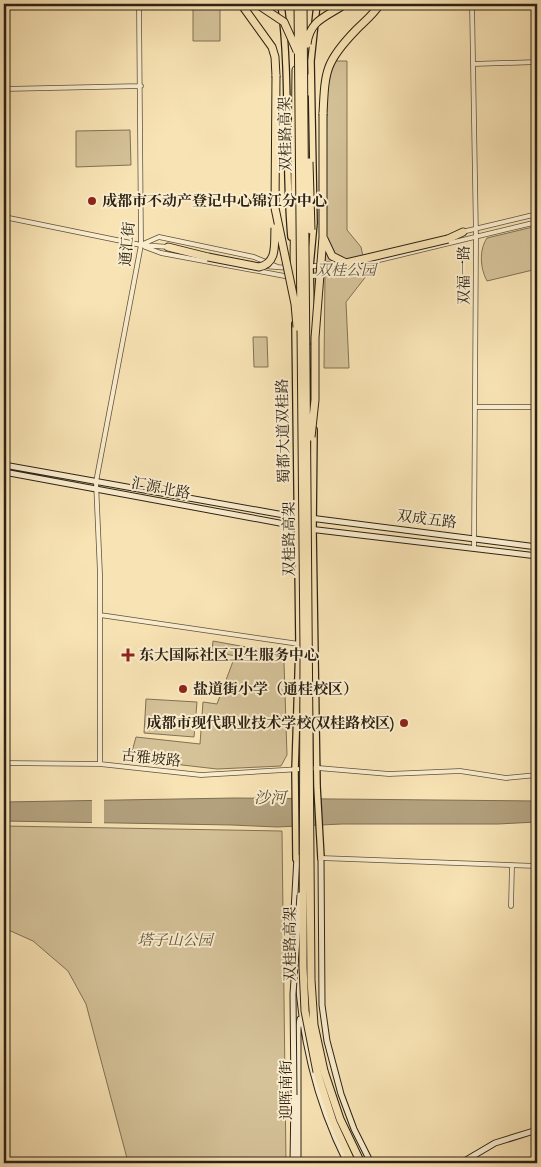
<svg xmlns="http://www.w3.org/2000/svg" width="541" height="1167" viewBox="0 0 541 1167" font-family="'IM FELL English','Noto Serif SC',serif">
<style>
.green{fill:#d5c299;stroke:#807256}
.water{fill:#b3a17e;stroke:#7d6e54}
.pier{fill:#f8e3b4}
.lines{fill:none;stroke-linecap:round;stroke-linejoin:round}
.street-casing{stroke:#5f523c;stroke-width:5.5}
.secondary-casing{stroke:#2c2214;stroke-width:7}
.primary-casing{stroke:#2c2214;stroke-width:8}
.highway-casing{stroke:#2c2214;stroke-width:9}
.street{stroke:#faedce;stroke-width:4}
.secondary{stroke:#faedce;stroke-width:5}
.primary{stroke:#f8e3b4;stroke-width:5.5}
.highway{stroke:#f8e3b4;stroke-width:7}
.secondary-bridge-casing{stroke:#2c2214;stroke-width:7;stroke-linecap:butt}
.highway-bridge-casing{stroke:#2c2214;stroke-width:9;stroke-linecap:butt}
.secondary-bridge{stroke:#faedce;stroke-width:5}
.highway-bridge{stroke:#f8e3b4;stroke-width:7}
.poi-dot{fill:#8f2418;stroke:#faedce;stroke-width:2}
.labels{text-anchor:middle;stroke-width:4;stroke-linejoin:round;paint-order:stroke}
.street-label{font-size:15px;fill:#2c2214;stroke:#faedce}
.poi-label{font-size:15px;font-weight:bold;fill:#2c2214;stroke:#faedce;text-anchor:start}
.park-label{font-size:15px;font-style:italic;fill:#5f523c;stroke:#faedce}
.water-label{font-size:16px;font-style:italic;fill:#5b4e39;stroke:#faedce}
</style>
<rect width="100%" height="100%" fill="#f8e3b4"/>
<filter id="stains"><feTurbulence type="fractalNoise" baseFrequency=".004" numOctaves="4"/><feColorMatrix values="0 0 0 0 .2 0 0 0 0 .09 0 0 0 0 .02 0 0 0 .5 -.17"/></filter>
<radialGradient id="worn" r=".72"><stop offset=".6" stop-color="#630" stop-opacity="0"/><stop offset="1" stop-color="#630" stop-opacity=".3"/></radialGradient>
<path class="green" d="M193,4H220V41H193Z
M334,61H347V230L361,247L367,275L346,302L349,368H324L327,88L328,75Z
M130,130L131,165L76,167V131Z
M537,226V269L487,281C480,268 479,250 487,238Z
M253,337H267L268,367H254Z
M213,641L279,653L284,663L287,755L281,766L217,769L130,759L136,737L200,744L203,702L217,704L235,656L212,651Z
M146,699L197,702L194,737L144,733Z
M4,826L282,831L286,1163H126L128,1162L86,1004L68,971L33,941L4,928Z"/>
<path class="water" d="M234,798L537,801V822L498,824H342L277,827L232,825L4,821V802Z"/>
<path class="pier" d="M92,799H104V825H92Z"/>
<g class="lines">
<g class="street-casing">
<path id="street" d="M472,4L476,237L474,547
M473,64L537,62
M4,89L141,86
M4,217L141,245L169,247
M462,232L537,214
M143,244L159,237L254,257L278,267
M145,247L161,253L290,277
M263,266L289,268
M308,267L341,262
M309,277L537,222
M475,407H537
M100,615L299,644
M4,763L100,764L201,775L318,768L389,774L460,771L506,778L537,775
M100,764V574L96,482L141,245L139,4
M321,858L537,866
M511,906L512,865"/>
</g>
<g class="secondary-casing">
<path id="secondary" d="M4,465L301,518
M4,472L301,527
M310,518L537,547
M309,529L537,556
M321,858L322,1005L327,1041L341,1094L354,1129L371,1163
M295,938L294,911L297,857
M297,964C301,1036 315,1099 347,1163
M293,1163L294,1095
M298,1163V1028L300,1019
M461,1163L495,1143L537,1130"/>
</g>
<g class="primary-casing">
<path id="primary" d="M281,4C291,81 284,159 291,237
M294,264L296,297
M295,324L299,644L295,770L296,859
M312,341L310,267L314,223L311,61L317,4
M314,430L313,529L317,786L321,858"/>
</g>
<g class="highway-casing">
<path id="highway" d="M241,4L272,47L275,57L276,76
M306,77L308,92
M323,114C325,71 325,62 356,30C364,22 374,14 380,4
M448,239L463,232
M168,247L208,257
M294,268L296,70
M324,1071L340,1119L361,1163
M317,1072L333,1122L352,1163"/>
</g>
<use href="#street" class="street"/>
<use href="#secondary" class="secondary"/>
<use href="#primary" class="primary"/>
<use href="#highway" class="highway"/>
<g class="secondary-bridge-casing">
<path id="secondary-bridge" d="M294,1095L293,994L300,895"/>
</g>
<g class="highway-bridge-casing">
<path id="highway-bridge" d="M257,4L284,22L297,51
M298,4L304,652L303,967L305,1011L317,1072
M303,4L311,980L314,1025L324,1071
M307,44C310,19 327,17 345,4
M276,76L275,208L295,304L297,327
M309,162L311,230
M324,239L332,256L346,263L448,239
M208,257L259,267C278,263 274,244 275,228
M311,437L315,400V338L323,237V114"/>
</g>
<use href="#secondary-bridge" class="secondary-bridge"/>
<use href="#highway-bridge" class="highway-bridge"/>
</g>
<g class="poi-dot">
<circle cx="92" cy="201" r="5"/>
<path d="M125.5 647.5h5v5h5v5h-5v5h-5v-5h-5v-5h5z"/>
<circle cx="183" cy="689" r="5"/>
<circle cx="404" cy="723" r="5"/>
</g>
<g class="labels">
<g class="street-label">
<text transform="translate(285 134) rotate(-91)" y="5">双桂路高架</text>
<text transform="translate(127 244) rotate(-85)" y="5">通汇街</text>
<text transform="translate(464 275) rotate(-90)" y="5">双福一路</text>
<text transform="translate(283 431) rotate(-91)" y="5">蜀都大道双桂路</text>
<text transform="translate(161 488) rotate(11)" y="5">汇源北路</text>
<text transform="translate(427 519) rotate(7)" y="5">双成五路</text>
<text transform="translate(289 539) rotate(-90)" y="5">双桂路高架</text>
<text transform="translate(151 758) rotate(6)" y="5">古雅坡路</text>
<text transform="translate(290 944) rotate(-90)" y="5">双桂路高架</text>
<text transform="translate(286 1090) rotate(-90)" y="5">迎晖南街</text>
</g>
<g class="poi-label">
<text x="102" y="206">成都市不动产登记中心锦江分中心</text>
<text x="139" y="660">东大国际社区卫生服务中心</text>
<text x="193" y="694">盐道街小学（通桂校区）</text>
<text x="394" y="728" text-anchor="end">成都市现代职业技术学校(双桂路校区)</text>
</g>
<g class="park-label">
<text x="346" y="275">双桂公园</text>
<text x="175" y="945">塔子山公园</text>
</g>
<g class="water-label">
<text x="270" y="803">沙河</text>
</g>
</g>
<rect width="541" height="1167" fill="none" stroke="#f8e3b4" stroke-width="20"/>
<rect x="5" y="5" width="531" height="1157" fill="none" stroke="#2c2214" stroke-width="2.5"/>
<rect x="10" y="10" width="521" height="1147" fill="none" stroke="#2c2214"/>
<rect width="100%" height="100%" filter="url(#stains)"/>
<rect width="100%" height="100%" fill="url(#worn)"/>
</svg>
